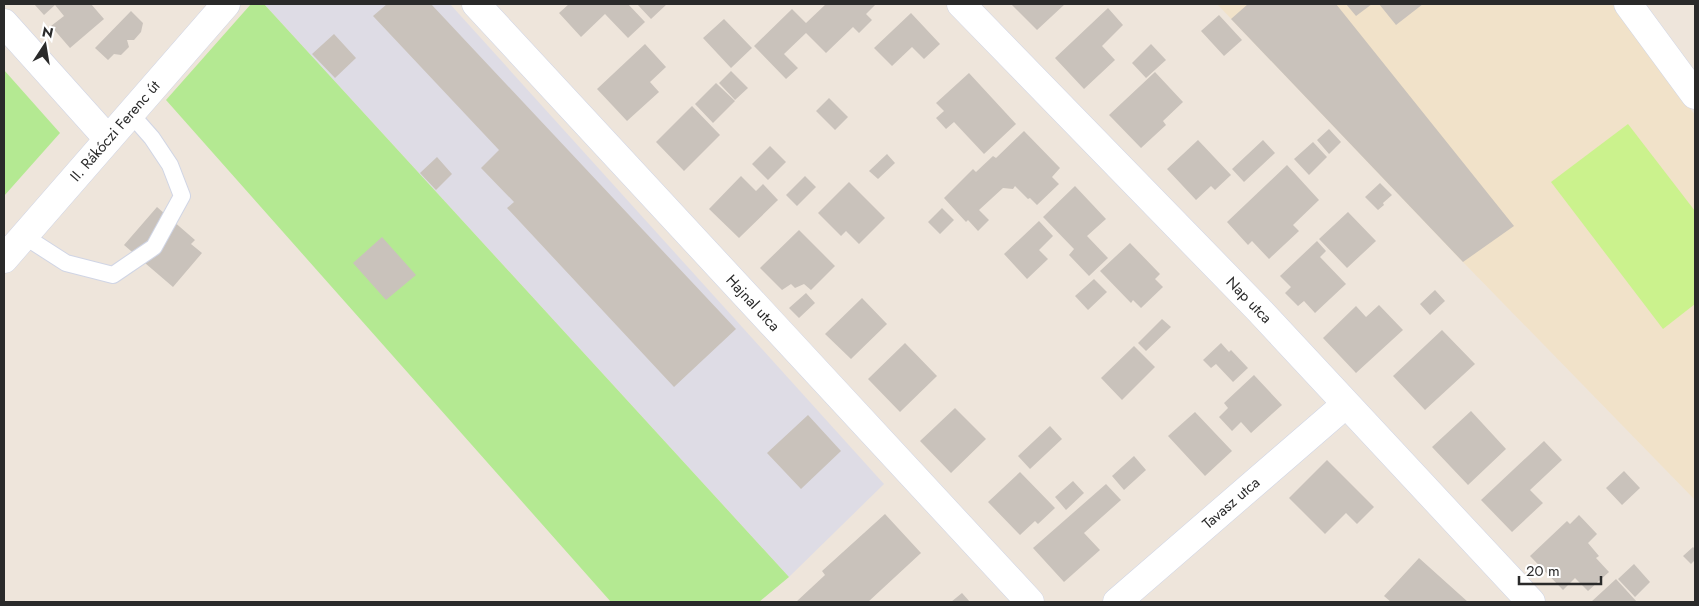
<svg xmlns="http://www.w3.org/2000/svg" width="1699" height="606" viewBox="0 0 1699 606" font-family="Jost,sans-serif">
<style>
.industrial{fill:#dedce5}
.education{fill:#f1e2c9}
.green{fill:#b4e992}
.pitch{fill:#cbf28d}
.building{fill:#c9c2bb}
.lines{fill:none;stroke-linecap:round;stroke-linejoin:round}
.lane-casing{stroke:#d0d5e5;stroke-width:18}
.street-casing{stroke:#d0d5e5;stroke-width:29}
.secondary-casing{stroke:#d0d5e5;stroke-width:29}
.lane{stroke:#fff;stroke-width:16}
.street{stroke:#fff;stroke-width:28}
.secondary{stroke:#fff;stroke-width:28}
.labels{text-anchor:middle;stroke-width:4;stroke-linejoin:round;paint-order:stroke}
.street-label{font-size:15px;fill:#2a2a2a;stroke:#fff}
</style>
<rect width="100%" height="100%" fill="#eee5db"/>
<path class="industrial" d="M264,4H450L884,484L789,577Z"/>
<path class="education" d="M1217,4H1612L1695,115V500L1463,262Z"/>
<path class="green" d="M251,4H264L789,577L759,602H611L166,100Z
M4,70L60,133L4,196Z"/>
<path class="pitch" d="M1628,124L1695,211V304L1663,329L1551,182Z"/>
<path class="building" d="M34,4H91L104,19L70,48L51,26L64,16L55,5L44,15Z
M387,4H431L736,329L674,387L507,208L514,202L481,168L499,150L373,16Z
M569,4H628L645,22L628,38L605,14L581,37L559,13Z
M637,4H667L651,19Z
M826,4H876L866,14L872,20L859,33L853,27L826,53L806,33L784,54L798,68L786,79L754,46L792,9L806,23Z
M1011,4H1065L1037,30Z
M1248,4H1336L1514,226L1463,262L1231,19Z
M1346,4H1372L1356,16Z
M1379,4H1423L1396,25Z
M1108,8L1123,25L1102,46L1115,60L1084,89L1055,58Z
M131,11L143,23L141,32L134,40H127L129,47L121,55L114,54L108,60L95,48Z
M911,13L940,44L924,59L912,47L892,66L874,48Z
M1219,15L1242,40L1224,56L1201,31Z
M724,19L752,48L731,68L703,38Z
M334,34L356,58L335,78L312,54Z
M645,44L666,67L650,82L659,92L627,121L597,89Z
M1151,44L1166,60L1146,78L1132,63Z
M731,71L748,88L735,100L719,83Z
M1155,72L1183,102L1163,121L1166,125L1141,148L1109,115Z
M969,73L1016,124L984,154L954,122L946,129L936,118L944,111L936,103Z
M716,83L735,101L713,123L695,104Z
M829,98L848,117L835,130L816,111Z
M692,106L720,135L684,171L656,142Z
M1329,129L1341,142L1329,154L1317,140Z
M1024,131L1060,168L1052,177L1059,184L1037,205L1030,198L1028,199L1015,186L1013,189L1003,188L979,210L989,220L978,231L968,220L966,222L944,198L973,169L976,172L993,156L996,158Z
M1198,140L1231,175L1215,190L1211,186L1196,200L1167,169Z
M1263,140L1275,153L1244,182L1232,169Z
M1313,142L1327,157L1309,175L1294,159Z
M770,146L786,162L768,180L752,164Z
M887,154L895,163L878,179L869,171Z
M437,157L452,174L436,190L420,173Z
M1287,165L1319,200L1293,225L1299,231L1269,259L1252,241L1248,245L1227,222Z
M741,176L756,191L763,184L778,200L739,238L709,209Z
M805,176L816,187L797,206L786,195Z
M849,182L885,218L859,244L846,231L841,236L818,213Z
M1380,183L1392,195L1383,203L1384,205L1378,210L1365,197Z
M1075,186L1106,219L1087,236L1108,258L1089,276L1069,255L1074,249L1043,217Z
M157,207L195,240L191,244L202,253L173,287L124,245Z
M942,208L954,220L940,234L928,222Z
M1348,212L1376,241L1347,268L1319,239Z
M1039,221L1053,236L1039,250L1048,259L1027,279L1004,254Z
M799,230L835,266L811,290L804,284L795,288L791,284L782,290L760,268Z
M382,237L416,275L386,300L353,263Z
M1317,241L1326,251L1320,257L1346,284L1315,313L1304,301L1298,306L1285,293L1291,287L1280,276Z
M1130,243L1160,274L1155,279L1163,287L1141,308L1133,300L1131,303L1100,271Z
M1094,279L1107,292L1088,310L1075,296Z
M1435,290L1445,301L1430,315L1420,304Z
M806,293L815,303L799,318L789,308Z
M862,298L887,324L851,359L825,334Z
M1379,305L1403,330L1356,373L1323,338L1356,306L1366,317Z
M1162,319L1171,327L1146,351L1138,343Z
M1442,330L1475,364L1425,410L1393,376Z
M905,343L937,376L900,412L868,379Z
M1221,343L1229,352L1231,350L1248,368L1233,382L1216,364L1211,368L1203,360Z
M1134,346L1155,367L1122,400L1101,378Z
M1254,375L1282,405L1251,433L1241,422L1232,431L1219,417L1228,408L1224,403Z
M955,408L986,439L951,473L920,441Z
M1471,411L1506,449L1468,485L1432,447Z
M1195,412L1232,451L1205,476L1168,436Z
M808,415L841,451L801,489L767,453Z
M1050,426L1062,439L1030,469L1018,456Z
M1544,441L1562,460L1530,490L1543,503L1512,532L1481,500Z
M1134,456L1146,470L1124,490L1112,476Z
M1327,460L1374,507L1357,524L1346,513L1325,534L1289,498Z
M1624,471L1640,488L1622,505L1606,488Z
M1020,472L1055,508L1038,524L1035,521L1020,535L988,502Z
M1073,481L1084,493L1066,510L1055,497Z
M1106,484L1121,500L1084,533L1100,550L1064,582L1033,548Z
M885,514L921,553L868,602H796L825,575L822,571Z
M1579,515L1597,534L1588,543L1599,556L1596,558L1609,572L1588,591L1575,578L1563,590L1530,556L1567,521L1570,524Z
M1693,547L1695,549V560L1691,564L1683,556Z
M1419,558L1468,602H1391L1384,596Z
M1634,564L1650,582L1635,597L1618,579Z
M1616,579L1637,602H1591Z
M962,593L970,602H951Z"/>
<g class="lines">
<g class="lane-casing">
<path id="lane" d="M24,236L66,263L113,275L154,247L182,196L170,165L152,138L130,113"/>
</g>
<g class="street-casing">
<path id="street" d="M476,4L1030,602
M961,4L1258,309L1531,602
M1628,4L1695,95
M4,23L108,139
M1117,602L1346,404"/>
</g>
<g class="secondary-casing">
<path id="secondary" d="M4,259L226,4"/>
</g>
<use href="#lane" class="lane"/>
<use href="#street" class="street"/>
<use href="#secondary" class="secondary"/>
</g>
<g class="labels">
<g class="street-label">
<text transform="translate(115 131) rotate(-49)" y="5">II. Rákóczi Ferenc út</text>
<text transform="translate(1249 300) rotate(46)" y="5">Nap utca</text>
<text transform="translate(753 303) rotate(47)" y="5">Hajnal utca</text>
<text transform="translate(1231 503) rotate(-41)" y="5">Tavasz utca</text>
</g>
</g>
<rect width="1699" height="606" fill="none" stroke="#2a2a2a" stroke-width="10"/>
<g transform="translate(45 45) rotate(12)" stroke="#ffffff" stroke-width="4" paint-order="stroke">
<path d="M0-4L9 19L0 12L-9 19Z" fill="#2a2a2a"/>
<text y="-8" font-size="14" font-weight="bold" text-anchor="middle" fill="#2a2a2a">N</text>
</g>
<path d="M1519 576v8h82v-8" fill="none" stroke="#2a2a2a" stroke-width="2.5"/>
<text x="1526" y="576" font-size="15" fill="#2a2a2a" stroke="#ffffff" stroke-width="4" paint-order="stroke">20 m</text>
</svg>
